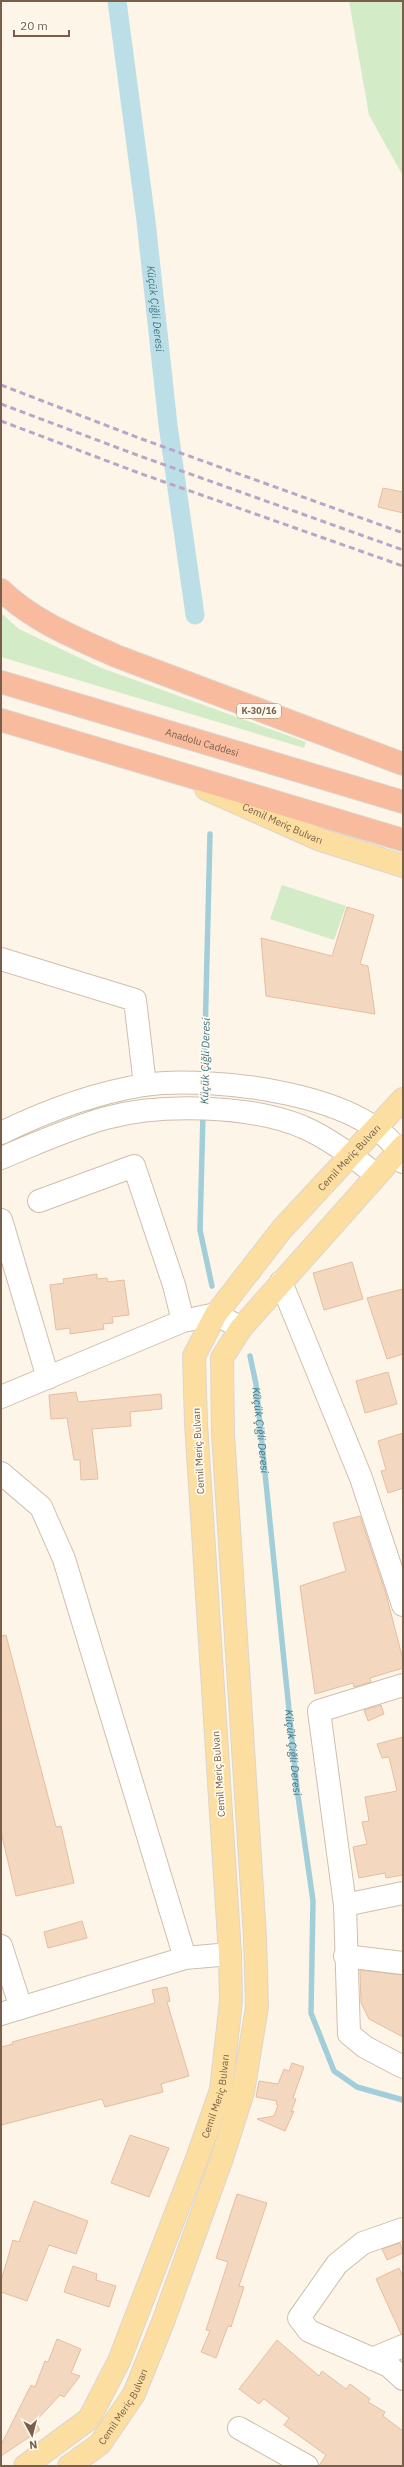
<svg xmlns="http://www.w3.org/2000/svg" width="404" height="2467" viewBox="0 0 404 2467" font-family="'IBM Plex Sans',sans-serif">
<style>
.green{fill:#d3ebc6}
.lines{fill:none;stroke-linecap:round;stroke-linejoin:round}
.stream{stroke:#a2ceda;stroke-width:5.5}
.canal{stroke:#bcdfe7;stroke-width:19}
.building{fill:#f3d7bf;stroke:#e6be9f}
.minor-casing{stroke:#cfbead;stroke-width:24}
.major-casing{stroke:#dcd5d0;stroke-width:24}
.highway-casing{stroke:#dcd5d0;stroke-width:24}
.minor{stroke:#fff;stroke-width:22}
.major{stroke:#fcdfa0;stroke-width:22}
.highway{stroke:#f8bb9e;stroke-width:22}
.rail{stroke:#baa5c8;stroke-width:3;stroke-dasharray:6 4;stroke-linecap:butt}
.labels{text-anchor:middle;stroke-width:3.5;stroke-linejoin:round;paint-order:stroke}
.shield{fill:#fffaef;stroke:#a08d7c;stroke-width:1}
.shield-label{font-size:9px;font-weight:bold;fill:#785e4b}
.street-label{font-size:10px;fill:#785e4b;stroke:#fffaef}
.water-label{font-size:11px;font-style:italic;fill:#417684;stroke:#fffaef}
</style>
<rect width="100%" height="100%" fill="#fdf6e8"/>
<path class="green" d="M349,1H403V176L369,115Z
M1,613L19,629L99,667L306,742L304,748L1,657Z
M282,885L346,906L334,940L270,919Z"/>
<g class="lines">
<g class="stream">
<path d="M204,1079L210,834"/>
<path d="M203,1114L200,1230L212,1286"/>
<path id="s1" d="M250,1356L256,1384L297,1789L313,1901L311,2013L334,2071L357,2087L403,2100"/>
</g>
<path class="canal" id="s2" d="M117,1L146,221L168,425L195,615"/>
</g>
<path class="building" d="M383,488L403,492V513L378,507Z
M347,907L374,915L360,964L368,966L375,1014L266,996L261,938L332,956Z
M352,1262L363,1299L324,1310L313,1273Z
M97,1274V1279L107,1278L108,1282L124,1280L129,1315L112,1317L113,1323L103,1324L104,1329L70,1334V1328L56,1330L50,1285L64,1283L63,1279Z
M403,1289V1354L387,1359L367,1298Z
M388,1372L397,1404L365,1413L356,1381Z
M76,1392L78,1402L161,1394L162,1409L130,1412L131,1426L92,1429L98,1479L81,1480L80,1460H74L67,1418L51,1419L49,1395Z
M403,1433V1488L388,1493L381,1471L386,1470L378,1441Z
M360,1516L386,1594L403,1660V1668L370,1678L371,1682L354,1687L353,1683L315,1694L300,1586L346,1571L333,1523Z
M6,1635L56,1827L61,1826L74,1883L16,1896L1,1832V1636Z
M381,1705L384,1714L368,1721L364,1710Z
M403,1737V1875L386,1878L385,1873L359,1878L353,1847L367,1844L362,1822L369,1821L365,1797L397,1791L389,1757L382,1758L377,1744Z
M82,1921L87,1938L48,1948L44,1932Z
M360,1970L403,1975V2037L369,2019L361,2003Z
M167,1987L170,2001L167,2002L189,2076L161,2084L163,2092L105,2107L102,2099L1,2125V2047L13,2044L12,2042L155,2003L152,1990Z
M292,2063L304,2067L293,2098L296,2099L291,2112L294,2111L285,2131L257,2119L274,2116L278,2105L276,2104L277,2101L256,2097L259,2081L278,2084L284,2069L289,2071Z
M130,2135L169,2148L149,2197L111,2183Z
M237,2194L267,2203L239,2286L244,2287L231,2327L228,2326L216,2358L201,2352L210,2331L206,2330L228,2262L216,2258Z
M34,2201L88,2221L76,2254L49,2245L27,2301L1,2292V2281L13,2240L19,2242Z
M400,2243L403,2253L387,2260L382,2249Z
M73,2266L97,2274L96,2280L116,2286L109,2307L64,2292Z
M399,2268L403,2277V2334H401L376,2279Z
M57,2339L81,2349L71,2373L80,2376L64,2397L60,2395L35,2422L40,2430L1,2456V2445L31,2385L35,2387L45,2361L48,2362Z
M277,2340L319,2376L322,2371L346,2389L350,2384L370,2399L368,2402L385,2412L383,2416L403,2431V2466H319L326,2455L284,2425L289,2418L264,2399L259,2404L239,2389Z"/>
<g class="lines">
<g class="minor-casing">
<path id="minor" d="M1,959L135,1000L145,1085
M1,1133C46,1111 95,1093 144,1085C206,1075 380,1093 403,1162
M1,1158C35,1144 70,1128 106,1118C161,1103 250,1105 303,1127C330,1139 353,1156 376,1175
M39,1201L134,1166L174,1285L183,1321
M1,1220L48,1378
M281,1282L361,1478L403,1605
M1,1397L183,1321L216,1314L241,1328
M1,1473L41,1507L64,1559L185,1958
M403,1685L319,1711L345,1905L349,2034L365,2047L403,2067
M345,1905L403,1893
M1,1946L21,2008
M345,1956L403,1963
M1,2014L185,1958L230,1954
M403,2229L363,2243L337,2264L299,2318L309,2331L389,2366L403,2379
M372,2359L403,2346
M239,2428L307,2466"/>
</g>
<g class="major-casing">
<g id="major">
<path id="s3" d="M206,789L318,839L403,866"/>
<path id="s4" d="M25,2466L89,2419L119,2361L196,2161L221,2090L231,2001L230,1954L196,1423L194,1356L216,1314L282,1229L403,1099"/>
<path id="s5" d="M69,2466L100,2444L134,2394L163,2322L221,2161L243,2092L257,2007L255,1937L223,1433L222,1358L241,1328L403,1146"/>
</g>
</g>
<g class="highway-casing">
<g id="highway">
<path d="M1,590C33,621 76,638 116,656L403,764"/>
<path id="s6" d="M1,682L403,802"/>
<path d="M1,720L403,840"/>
</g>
</g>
<use href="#minor" class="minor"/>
<use href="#major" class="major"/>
<use href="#highway" class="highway"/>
<path class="rail" d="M1,385L139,438L403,533
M1,404L137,455L403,550
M1,421L139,473L403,566"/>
</g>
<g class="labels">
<rect class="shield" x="237" y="704" width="44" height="14" rx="3"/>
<g class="shield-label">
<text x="259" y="714">K-30/16</text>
</g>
<g class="street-label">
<text dy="4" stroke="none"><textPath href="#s6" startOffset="210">Anadolu Caddesi</textPath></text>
<text dy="4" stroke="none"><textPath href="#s3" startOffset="84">Cemil Meriç Bulvarı</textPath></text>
<text dy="4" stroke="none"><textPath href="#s4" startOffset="1423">Cemil Meriç Bulvarı</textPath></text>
<text transform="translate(198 1451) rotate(-93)" y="4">Cemil Meriç Bulvarı</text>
<text transform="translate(218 1774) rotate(-94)" y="4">Cemil Meriç Bulvarı</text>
<text dy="4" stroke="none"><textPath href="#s4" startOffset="427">Cemil Meriç Bulvarı</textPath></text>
<text dy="4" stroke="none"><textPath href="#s5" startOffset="82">Cemil Meriç Bulvarı</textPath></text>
</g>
<g class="water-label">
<text dy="4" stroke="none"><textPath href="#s2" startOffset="310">Küçük Çiğli Deresi</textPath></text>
<text transform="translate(205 1061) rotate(-89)" y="4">Küçük Çiğli Deresi</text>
<text dy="4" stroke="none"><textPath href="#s1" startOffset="75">Küçük Çiğli Deresi</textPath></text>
<text dy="4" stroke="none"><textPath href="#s1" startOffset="399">Küçük Çiğli Deresi</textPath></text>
</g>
</g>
<rect width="404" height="2467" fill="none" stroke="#785e4b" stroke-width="4"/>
<g transform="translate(32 2435) rotate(173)" stroke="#fffaef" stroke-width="3" paint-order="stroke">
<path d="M0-3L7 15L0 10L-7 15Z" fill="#785e4b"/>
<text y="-6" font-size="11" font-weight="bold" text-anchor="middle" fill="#785e4b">N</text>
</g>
<path d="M14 30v6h55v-6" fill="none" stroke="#785e4b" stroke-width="2"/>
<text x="20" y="30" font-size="12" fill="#785e4b" stroke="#fffaef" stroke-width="3" paint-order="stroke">20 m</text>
</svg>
